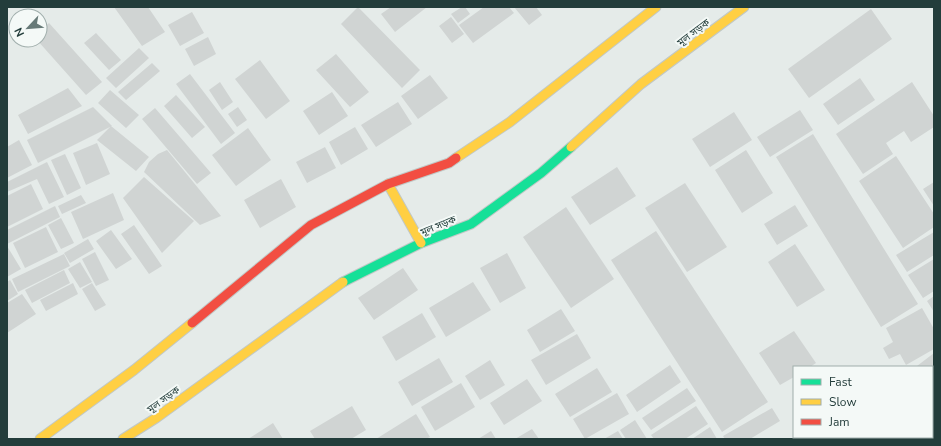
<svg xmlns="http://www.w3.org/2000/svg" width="941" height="446" viewBox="0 0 941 446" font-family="'Nunito Sans','Noto Sans Bengali',sans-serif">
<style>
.building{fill:#d0d4d3}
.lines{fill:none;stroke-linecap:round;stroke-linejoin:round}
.fast-casing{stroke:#c1c8c6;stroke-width:11}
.slow-casing{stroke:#c1c8c6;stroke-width:11}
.jam-casing{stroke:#c1c8c6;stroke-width:11}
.fast{stroke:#16e098;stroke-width:9}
.slow{stroke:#ffcf43;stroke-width:9}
.jam{stroke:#f24e42;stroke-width:9}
.labels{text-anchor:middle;stroke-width:4;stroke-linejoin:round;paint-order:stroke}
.street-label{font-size:10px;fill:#233d3b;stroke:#f4f9f7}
</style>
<rect width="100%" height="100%" fill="#e5ebe9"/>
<path class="building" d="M114,7H148L165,32L142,46Z
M358,7L420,70L402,88L341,24Z
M391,7H427L395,32L381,14Z
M462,7H465L470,14L458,23L451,14Z
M484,7H509L514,13L473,43L459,25Z
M514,7H536L542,15L529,25Z
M871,9L892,39L809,98L788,69Z
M192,12L204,33L180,46L168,25Z
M451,17L464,34L452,43L439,26Z
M49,23L102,82L86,95L37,40H40V31Z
M96,33L121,60L109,70L84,43Z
M208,37L216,54L194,66L185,49Z
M139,48L149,58L116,88L106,78Z
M336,54L369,92L350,107L316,70Z
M260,60L290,101L266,119L235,79Z
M152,63L160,71L126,100L118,92Z
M190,74L235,133L221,144L176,84Z
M430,75L448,98L418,119L401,96Z
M860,78L875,100L838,125L823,104Z
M220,82L233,102L222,110L209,90Z
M912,82L934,116V127L911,142L904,131L886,143L893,154L863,174L836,134Z
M68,88L82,106L28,134L18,115Z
M110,90L139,115L126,128L98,103Z
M332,92L348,116L319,135L303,111Z
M176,95L205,127L192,138L164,106Z
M398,102L412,124L376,147L361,125Z
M93,107L112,126H111L149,157L136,171L97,140L110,127L38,163L27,140Z
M238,107L247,120L237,127L228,114Z
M155,108L211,173L197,184L142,119Z
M800,110L813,130L770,157L757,137Z
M734,112L752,140L710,167L692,139Z
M355,127L368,149L341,165L329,142Z
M248,128L271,160L236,186L212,155Z
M813,134L918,304L881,327L776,157Z
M19,140L32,165L7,178V147Z
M97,143L110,174L86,185L73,153Z
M325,147L336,168L307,183L296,162Z
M167,150L221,216L200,225L144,172L149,162L158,154Z
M746,150L773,193L742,213L715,170Z
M65,154L81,188L67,195L51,160Z
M896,156L934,214V227L903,248L859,181Z
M47,162L64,197L49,204L37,179L7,192V182Z
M617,167L636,196L590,225L571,197Z
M144,177L194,221L162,253L123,198Z
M281,179L296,207L260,228L244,200Z
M934,182V206L923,189Z
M685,183L727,247L687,272L645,208Z
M31,184L43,209L7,227V196Z
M113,193L124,220L83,239L71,212Z
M81,195L86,203L62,214L58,206Z
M795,205L808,226L777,245L764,224Z
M55,206L60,217L7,244V230Z
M566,207L614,279L571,308L523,237Z
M61,218L74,243L61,249L48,225Z
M134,225L162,266L149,274L121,234Z
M46,227L58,252L25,268L13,243Z
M111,230L132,259L116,269L96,241Z
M656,231L768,402L722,432L611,260Z
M934,232V255L907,272L896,255Z
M88,239L94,249L70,263L64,253Z
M795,244L825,290L797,307L768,262Z
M7,246L21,269L7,277Z
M95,252L109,280L96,286L82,259Z
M507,253L526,288L500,303L480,268Z
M64,254L70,266L18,292L12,279Z
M934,259V291L923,298L908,275Z
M80,262L92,282L80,288L68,269Z
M403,268L418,290L374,320L358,298Z
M64,270L70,283L32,303L25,290Z
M10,280L18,294L7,301V282Z
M473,282L491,310L446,337L429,308Z
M73,283L78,294L46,311L40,300Z
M92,283L106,305L95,311L82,289Z
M22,294L36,314L7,333V303Z
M934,296V312L927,301Z
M922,308L934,329V349L906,365L900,354L889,359L883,348L893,342L886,328Z
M561,309L575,331L540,352L527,330Z
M422,313L436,337L396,361L382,337Z
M794,331L816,363L810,367H794V377L780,385L759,353Z
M577,334L591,358L546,385L531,360Z
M934,353V389L932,386V367L917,366Z
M439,358L453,382L412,406L398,382Z
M490,360L505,385L480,400L465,376Z
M670,365L681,382L637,412L626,395Z
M597,368L612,392L570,417L555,394Z
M527,379L542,401L504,425L490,403Z
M461,383L475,407L435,431L421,407Z
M687,388L696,401L651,430L642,418Z
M617,393L629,414L585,439L573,419Z
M352,406L366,430L351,439H315L310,431Z
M696,406L708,424L685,439H654L651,435Z
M772,408L780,421L750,439H725L723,436Z
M416,414L430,437L426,439H376Z
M635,420L647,439H626L620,430Z
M273,423L283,439H248Z
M710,427L717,439H692Z
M532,429L539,439H515Z
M491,431L496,439H478Z
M618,431L623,439H604Z"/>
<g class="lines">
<g class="fast-casing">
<path id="fast" d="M343,282L421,243L471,224L541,173L571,147"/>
</g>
<g class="slow-casing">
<path id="slow" d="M571,147L641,84L744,7
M456,158L510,122L656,7
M388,184L421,243
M40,439L134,370L192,323
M123,439L156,418L343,282"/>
</g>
<g class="jam-casing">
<path id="jam" d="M192,323L311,225L388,184L449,163L456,158"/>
</g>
<use href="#fast" class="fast"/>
<use href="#slow" class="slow"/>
<use href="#jam" class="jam"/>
</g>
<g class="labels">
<g class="street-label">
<text transform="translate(693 32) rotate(-37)" y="4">মূল সড়ক</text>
<text transform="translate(438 225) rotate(-22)" y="4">মূল সড়ক</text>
<text transform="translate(163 399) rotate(-36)" y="4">মূল সড়ক</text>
</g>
</g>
<rect width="941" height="446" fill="none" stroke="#233d3b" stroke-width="16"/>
<rect x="793" y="366" width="140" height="72" fill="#f4f9f7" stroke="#a0aeac"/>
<rect x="801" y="379" width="20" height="6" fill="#16e098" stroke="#a0aeac"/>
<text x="829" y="386" font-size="12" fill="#233d3b">Fast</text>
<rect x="801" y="399" width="20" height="6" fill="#ffcf43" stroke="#a0aeac"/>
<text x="829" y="406" font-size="12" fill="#233d3b">Slow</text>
<rect x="801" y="419" width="20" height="6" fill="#f24e42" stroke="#a0aeac"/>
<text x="829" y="426" font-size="12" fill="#233d3b">Jam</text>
<g transform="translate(28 28) rotate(244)"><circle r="19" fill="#f4f9f7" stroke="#a0aeac"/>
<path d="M0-3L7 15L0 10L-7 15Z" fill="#677a78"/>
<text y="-6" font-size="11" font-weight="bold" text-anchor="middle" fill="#233d3b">N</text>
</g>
</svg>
